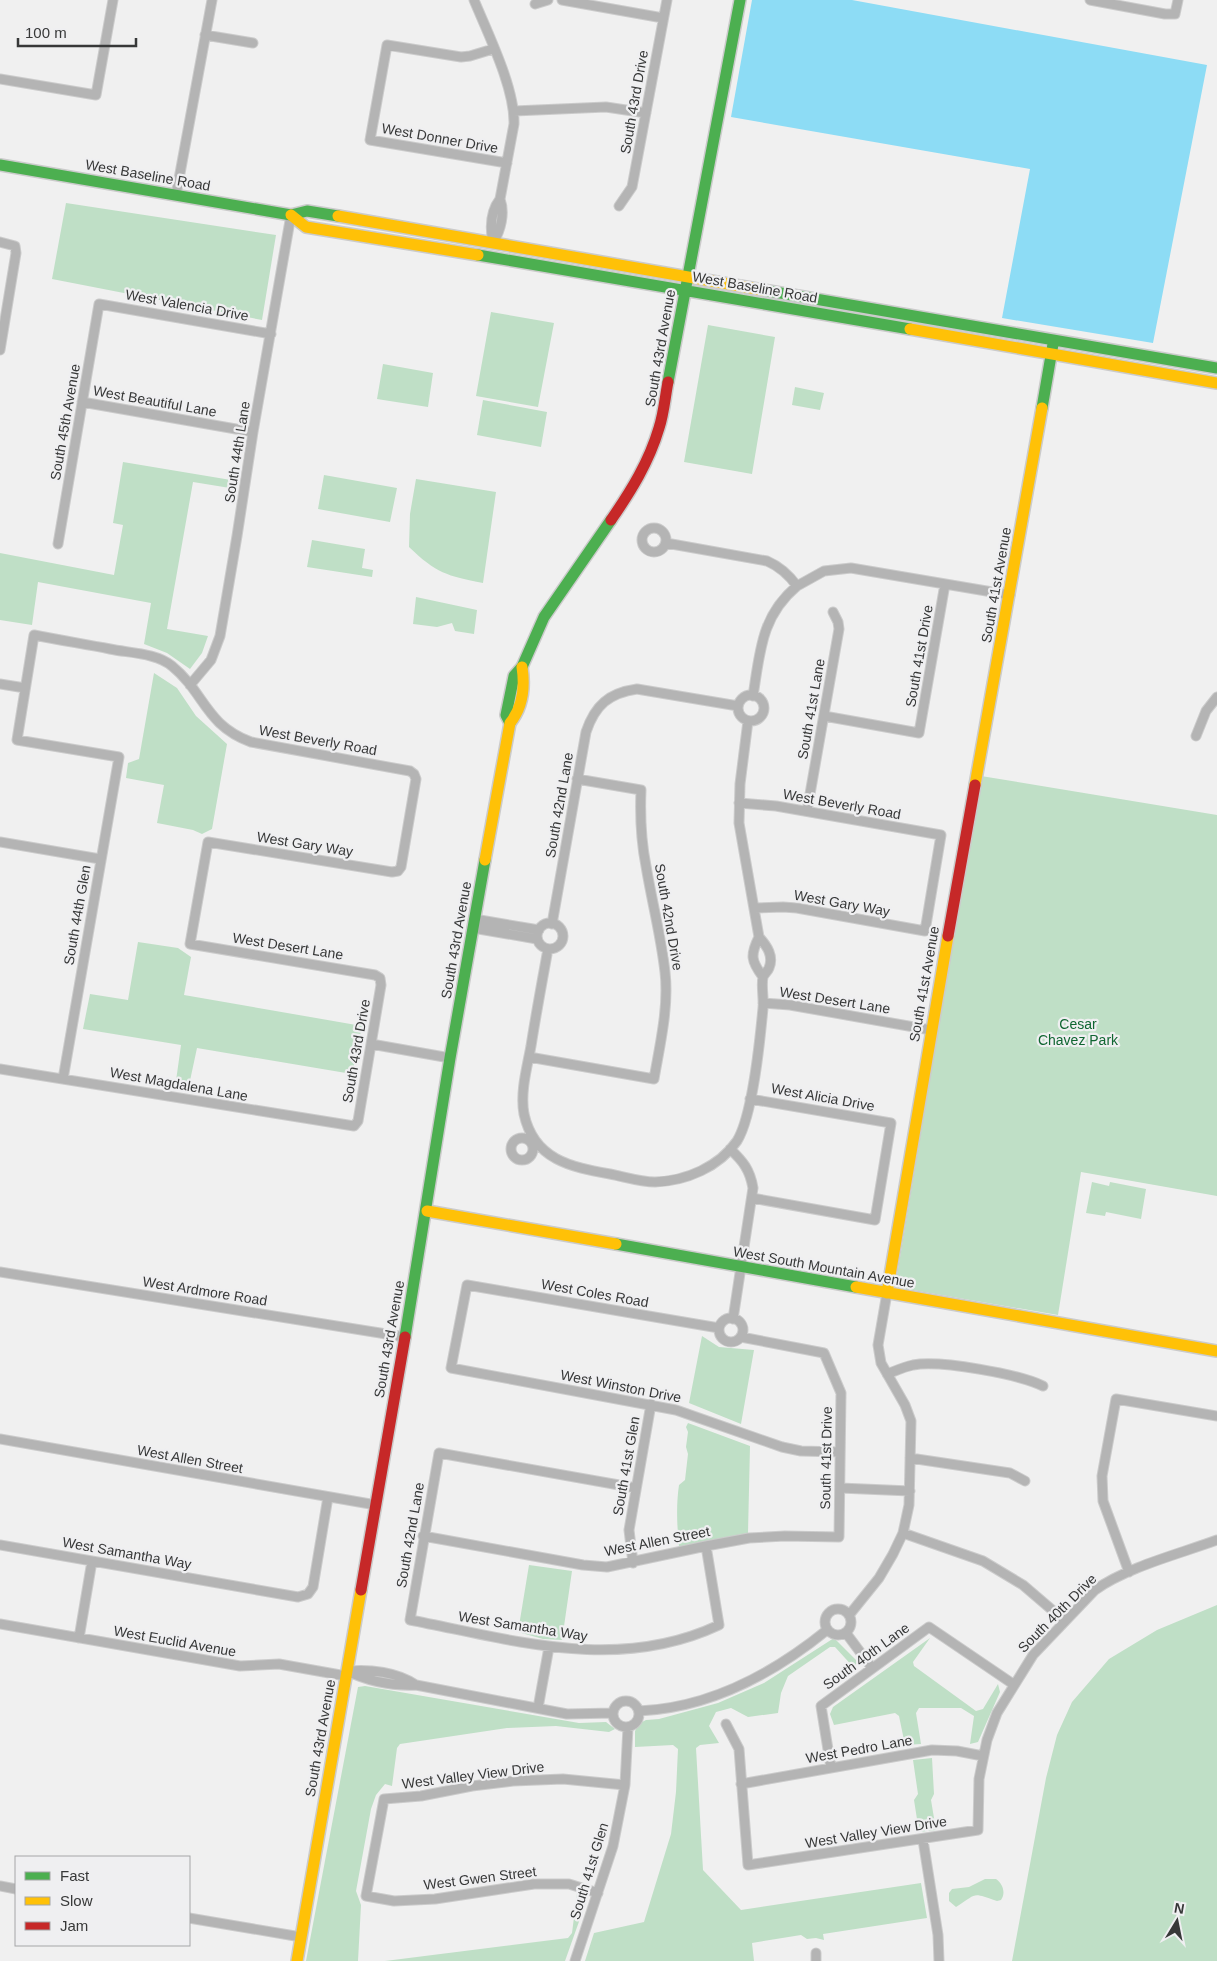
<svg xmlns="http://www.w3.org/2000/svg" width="1217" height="1961" viewBox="0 0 1217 1961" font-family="Helvetica,sans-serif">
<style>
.green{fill:#bfdfc6}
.water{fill:#8ddcf5}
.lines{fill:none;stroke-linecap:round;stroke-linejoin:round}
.street-casing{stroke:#cbcbcb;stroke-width:11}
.fast-casing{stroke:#cbcbcb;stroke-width:14}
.slow-casing{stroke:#cbcbcb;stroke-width:14}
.jam-casing{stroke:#cbcbcb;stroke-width:14}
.street{stroke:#b4b4b4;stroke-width:9}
.fast{stroke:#4caf50;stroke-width:11}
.slow{stroke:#ffc107;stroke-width:11}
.jam{stroke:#c62828;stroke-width:11}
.labels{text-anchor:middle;stroke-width:4.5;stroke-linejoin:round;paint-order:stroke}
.street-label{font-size:14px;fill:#373838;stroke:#efeff1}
.park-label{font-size:14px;fill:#106632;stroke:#efeff1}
</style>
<rect width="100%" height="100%" fill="#f0f0f0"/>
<path class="green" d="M66,203L276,235L262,320L52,279Z
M491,312L554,323L538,407L476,396Z
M708,325L775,337L752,474L684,462Z
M383,364L433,373L428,407L377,399Z
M795,387L824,393L820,410L792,405Z
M483,400L547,412L541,447L477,435Z
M123,462L231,480L230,488L193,482L167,629L208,636L202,653L190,669L167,653L144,644L151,603L38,582L32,625L0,620V553L114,575L123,525L113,523Z
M324,475L397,488L390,522L318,509Z
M416,479L496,492L483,583C447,576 436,573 409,547L410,514Z
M312,540L365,549L362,568L373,570L372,577L307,567Z
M416,597L477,610L474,634L455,631L452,623L437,627L413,624Z
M154,673L177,688L196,716L227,744L212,829L202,834L193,830L157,823L164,785L126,778L128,763L139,759Z
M981,776L1217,815V1196L1081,1172L1058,1315L895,1287Z
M138,942L178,948L191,957L184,995L362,1026L352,1074L197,1048L188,1090L175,1088L181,1045L83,1029L90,994L128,1000Z
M1092,1182L1109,1186L1110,1182L1146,1189L1141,1219L1106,1212L1105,1216L1086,1213Z
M702,1336L719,1347L754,1350L741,1424L689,1403Z
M688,1423L750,1446L748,1533L679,1547C677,1526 676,1505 679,1485L685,1480L688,1454L686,1447L688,1432L686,1427Z
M529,1565L572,1571L562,1640L543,1639L518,1632Z
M1217,1605V1961H1012L1046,1778L1057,1735L1072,1702L1109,1659L1157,1630Z
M834,1638L857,1661L855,1669L835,1647H830L788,1676L781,1693L778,1713L748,1717L731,1708L716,1712L709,1726L719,1743L700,1745L696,1748L703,1870L741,1910L921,1883L927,1918L823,1934L824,1940L816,1938L807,1939L801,1935L752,1943L754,1961H585L594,1933L644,1922L671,1834L676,1792L678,1749L673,1745L635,1747V1731L640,1723L646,1720L659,1719L718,1703L764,1683Z
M930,1638L913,1662L914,1666L976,1711L983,1709L998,1684L1000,1692L978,1742L970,1744L974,1716L961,1708H919L916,1713L921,1744L905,1745L899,1716L895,1713L834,1725L830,1714L833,1707Z
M365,1686L579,1723L606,1722L615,1729L609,1732L556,1726L507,1728L400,1744L397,1748L392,1786L385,1784L376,1795L371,1809L356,1891L361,1905L358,1961H306L358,1687Z
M932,1758L934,1794L931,1800L936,1830L919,1832L914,1800L918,1794L913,1760Z
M985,1879H996C1003,1884 1006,1893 1001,1900L997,1901C971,1892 978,1893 956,1907L949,1901V1893L952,1889L969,1887Z
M577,1893L587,1899L565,1961H385L568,1938L572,1933Z"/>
<path class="water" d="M752,0H852L1207,65L1153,343L1002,318L1030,169L731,117Z"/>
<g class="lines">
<g class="street-casing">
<path id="street" d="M474,0C488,34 515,88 514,124L500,199C490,212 490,228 493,243
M562,0L663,18
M1090,0L1165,14H1175L1178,0
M535,4L548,0
M205,35L253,43
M493,49L470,56L461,57L387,45L370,140L507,163
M0,79L96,95L113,0
M514,111L606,107L646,113
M176,195L212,0
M619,206L632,187L667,0
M0,242L15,246L16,253L0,350
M493,243C501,230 505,213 500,199
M82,402L253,432
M642 540a12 12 0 1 1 24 0a12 12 0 1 1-24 0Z
M666,543L767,561C781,567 789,575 797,586L824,571L851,568L1010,595
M58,544L99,304L271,334
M0,684L25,688
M190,685L211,660L220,636L237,536L253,432L291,215
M738 708a13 13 0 1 1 26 0a13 13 0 1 1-26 0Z
M753,696C760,652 761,616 797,586
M824,716L919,733L945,584
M1196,736L1206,711L1217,697
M739,803L776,806L941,835L925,931L797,908L783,907L754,908
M807,811L839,629L838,622L833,612
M0,842L100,859
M474,919L539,930
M537 936a13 13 0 1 1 26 0a13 13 0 1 1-26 0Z
M552,924L586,732C595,705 609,693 637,689L738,706
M473,928L537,939
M759,937C750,955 751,961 763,977
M548,949C542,982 536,1014 531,1046C527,1068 520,1092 524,1114C534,1160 571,1167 610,1174C625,1177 641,1182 655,1182C686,1181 719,1167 737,1141C753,1115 760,1040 763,1008C764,998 761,986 763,977C764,974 768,971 769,968C774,956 767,946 759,937L739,823L740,784L748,721
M763,1003L790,1005L931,1030
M371,1044L450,1058
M529,1057L654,1079C660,1044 669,1007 665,972C661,936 652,902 646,866C641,841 640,815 641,790L577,779
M0,1069L354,1126L358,1121L381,985L380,978L375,975L190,944L208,842L392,872L398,871L401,867L416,779L414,774L410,771L251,742C205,725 205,693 172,666C157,653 129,653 110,649C84,644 59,640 34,635L17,740L119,757L63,1079
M750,1099L891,1123L875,1220L752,1198
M511 1149a11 11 0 1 1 22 0a11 11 0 1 1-22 0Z
M730,1149C743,1161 750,1170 753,1188L733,1319
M0,1272L405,1337
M719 1330a12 12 0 1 1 24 0a12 12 0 1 1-24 0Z
M719,1328L467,1285L451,1368L676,1410L782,1447L801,1451L840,1452
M887,1374C895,1371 904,1367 913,1365C941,1360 1018,1374 1043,1386
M0,1439L376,1505
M910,1458L1010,1473L1025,1481
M636,1488L439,1453L410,1620C514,1640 617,1673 719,1625L706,1546
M840,1488L910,1491
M903,1533L983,1561L1023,1585L1065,1621
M423,1536L583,1565L607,1567L706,1546L749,1538L785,1536L839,1537L841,1393L824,1353L741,1337
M0,1545L298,1597L308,1594L313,1587L328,1497
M633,1563L629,1530L651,1404
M1129,1572L1103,1501L1102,1476L1116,1399L1217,1416
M825 1622a13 13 0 1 1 26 0a13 13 0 1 1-26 0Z
M850,1614L879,1578L893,1554L903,1533L909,1505L911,1421L905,1405L881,1363L878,1345L887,1293
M0,1624L240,1666L279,1664L346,1676
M846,1633L872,1668
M79,1638L92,1561
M347,1671C368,1681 393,1686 416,1685L567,1714L613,1713
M348,1671C370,1669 397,1672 416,1685
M613 1714a13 13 0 1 1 26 0a13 13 0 1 1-26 0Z
M538,1708L549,1647
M639,1711C710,1708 774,1673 827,1630
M726,1724L739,1749L748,1865L978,1830L979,1779L987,1740L997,1713L1033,1655L1095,1590C1127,1567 1179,1554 1217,1540
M831,1768L821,1706L929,1627L1013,1684
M741,1784L932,1750L957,1751L983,1756
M923,1840L938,1935L939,1961
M0,1886L16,1889
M598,1893L569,1884H534L435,1899L394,1901L366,1896L384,1799L421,1796L472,1786L513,1781L563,1779L625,1785
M189,1918L301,1937
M816,1953V1961
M575,1961L613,1846L625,1785L628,1727"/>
</g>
<g class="fast-casing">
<path id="fast" d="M0,165L291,215L307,211L338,216
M478,255L910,329
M763,290L1217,368
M668,382L740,0
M1042,408L1053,344
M510,723L506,715L514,676L522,667L544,617L611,520
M616,1244L856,1287
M405,1337L450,1058L485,860"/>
</g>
<g class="slow-casing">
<path id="slow" d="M291,215L306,227L478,255
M338,216L763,290
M910,329L1217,383
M975,785L1042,408
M485,860L510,723C523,707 525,687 522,667
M427,1211L616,1244
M856,1287L1217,1351
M887,1293L948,936
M297,1961L361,1590"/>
</g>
<g class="jam-casing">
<path id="jam" d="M611,520C631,491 649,462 659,428C664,413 665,397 668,382
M948,936L975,785
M361,1590L405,1337"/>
</g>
<use href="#street" class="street"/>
<use href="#fast" class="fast"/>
<use href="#slow" class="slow"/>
<use href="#jam" class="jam"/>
</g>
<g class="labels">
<g class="street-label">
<text transform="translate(634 102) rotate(-80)" y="5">South 43rd Drive</text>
<text transform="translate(440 138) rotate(10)" y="5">West Donner Drive</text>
<text transform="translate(148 175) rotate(10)" y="5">West Baseline Road</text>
<text transform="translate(755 287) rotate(10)" y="5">West Baseline Road</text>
<text transform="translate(187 305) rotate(10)" y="5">West Valencia Drive</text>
<text transform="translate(660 348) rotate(-80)" y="5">South 43rd Avenue</text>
<text transform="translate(155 401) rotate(10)" y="5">West Beautiful Lane</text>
<text transform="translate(65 422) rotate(-80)" y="5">South 45th Avenue</text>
<text transform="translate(237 452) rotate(-81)" y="5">South 44th Lane</text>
<text transform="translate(996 585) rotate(-80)" y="5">South 41st Avenue</text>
<text transform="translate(919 656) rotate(-80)" y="5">South 41st Drive</text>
<text transform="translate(811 709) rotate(-80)" y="5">South 41st Lane</text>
<text transform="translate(318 740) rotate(10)" y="5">West Beverly Road</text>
<text transform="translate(842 804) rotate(10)" y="5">West Beverly Road</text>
<text transform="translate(559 805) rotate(-80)" y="5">South 42nd Lane</text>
<text transform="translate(305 844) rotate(9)" y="5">West Gary Way</text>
<text transform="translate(842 903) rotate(10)" y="5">West Gary Way</text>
<text transform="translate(77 915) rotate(-80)" y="5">South 44th Glen</text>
<text transform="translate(669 917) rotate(80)" y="5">South 42nd Drive</text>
<text transform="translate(456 940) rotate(-80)" y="5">South 43rd Avenue</text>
<text transform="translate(288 946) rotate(9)" y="5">West Desert Lane</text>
<text transform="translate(924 984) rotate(-80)" y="5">South 41st Avenue</text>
<text transform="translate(835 1000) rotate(9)" y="5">West Desert Lane</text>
<text transform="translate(356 1051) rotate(-80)" y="5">South 43rd Drive</text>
<text transform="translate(179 1084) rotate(10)" y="5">West Magdalena Lane</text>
<text transform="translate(823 1097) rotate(10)" y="5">West Alicia Drive</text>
<text transform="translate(824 1267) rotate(10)" y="5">West South Mountain Avenue</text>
<text transform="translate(205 1291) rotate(9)" y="5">West Ardmore Road</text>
<text transform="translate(595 1293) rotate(10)" y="5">West Coles Road</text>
<text transform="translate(389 1339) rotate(-80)" y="5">South 43rd Avenue</text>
<text transform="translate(621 1386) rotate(11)" y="5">West Winston Drive</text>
<text transform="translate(826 1458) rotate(-89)" y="5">South 41st Drive</text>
<text transform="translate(190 1459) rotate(10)" y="5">West Allen Street</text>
<text transform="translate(626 1466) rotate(-80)" y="5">South 41st Glen</text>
<text transform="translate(410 1535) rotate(-80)" y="5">South 42nd Lane</text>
<text transform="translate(657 1541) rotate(-11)" y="5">West Allen Street</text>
<text transform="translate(127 1553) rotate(10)" y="5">West Samantha Way</text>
<text transform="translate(1057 1613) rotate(-45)" y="5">South 40th Drive</text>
<text transform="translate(523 1626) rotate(9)" y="5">West Samantha Way</text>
<text transform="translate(175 1641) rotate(10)" y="5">West Euclid Avenue</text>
<text transform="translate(866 1656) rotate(-36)" y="5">South 40th Lane</text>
<text transform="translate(320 1738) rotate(-80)" y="5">South 43rd Avenue</text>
<text transform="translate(859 1749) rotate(-10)" y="5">West Pedro Lane</text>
<text transform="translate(473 1775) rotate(-7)" y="5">West Valley View Drive</text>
<text transform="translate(876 1832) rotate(-9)" y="5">West Valley View Drive</text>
<text transform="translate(589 1871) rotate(-73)" y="5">South 41st Glen</text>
<text transform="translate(480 1878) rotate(-7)" y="5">West Gwen Street</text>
</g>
<g class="park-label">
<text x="1078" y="1029">Cesar<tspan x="1078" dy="16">Chavez Park</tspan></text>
</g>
</g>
<rect x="15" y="1856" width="175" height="90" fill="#efeff1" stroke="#a5a6a7"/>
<rect x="25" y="1872" width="25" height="8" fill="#4caf50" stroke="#a5a6a7"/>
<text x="60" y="1881" font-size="15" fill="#373838">Fast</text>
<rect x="25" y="1897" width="25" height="8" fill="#ffc107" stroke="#a5a6a7"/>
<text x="60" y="1906" font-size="15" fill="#373838">Slow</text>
<rect x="25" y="1922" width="25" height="8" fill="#c62828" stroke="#a5a6a7"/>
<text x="60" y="1931" font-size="15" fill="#373838">Jam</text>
<g transform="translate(1177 1921) rotate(10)" stroke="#efeff1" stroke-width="4" paint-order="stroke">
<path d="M0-4L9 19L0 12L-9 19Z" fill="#373838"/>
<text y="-8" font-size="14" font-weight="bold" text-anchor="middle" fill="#373838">N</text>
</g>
<path d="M18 38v8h118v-8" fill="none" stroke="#373838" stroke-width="2.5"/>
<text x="25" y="38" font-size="15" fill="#373838" stroke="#efeff1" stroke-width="4" paint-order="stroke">100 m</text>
</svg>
